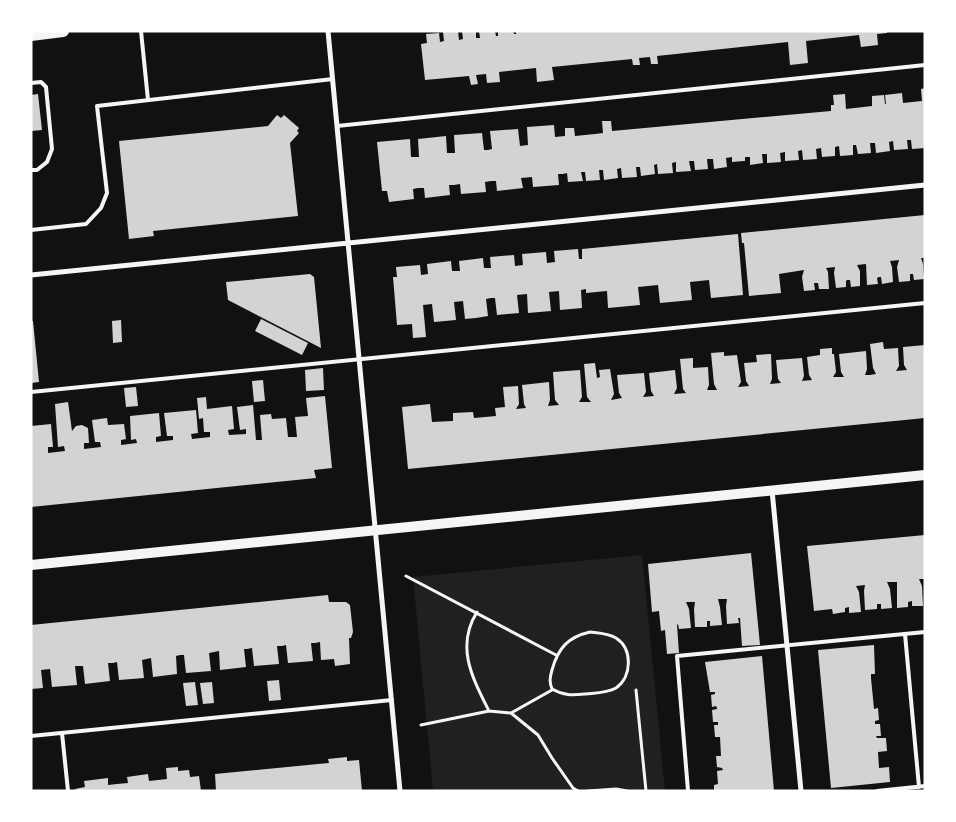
<svg xmlns="http://www.w3.org/2000/svg" width="956" height="822" viewBox="0 0 956 822" font-family="Mulish,sans-serif">
<style>
.green{fill:#202020}
.building{fill:#d3d3d3}
.lines{fill:none;stroke-linecap:round;stroke-linejoin:round}
.path{stroke:#f5f5f5;stroke-width:3}
.service{stroke:#f5f5f5;stroke-width:4}
.minor{stroke:#f5f5f5;stroke-width:5}
.secondary{stroke:#f5f5f5;stroke-width:10}
.primary{stroke:#f5f5f5;stroke-width:12}
</style>
<rect width="100%" height="100%" fill="#111"/>
<path class="green" d="M642,555L665,791H433L413,577Z"/>
<path class="building" d="M448,31H458L459,40L463,39L462,31H476V38H480L479,31H495L496,36H498V31H513L514,34H516V31H887V33L877,34L878,45L861,47L859,35L806,41L808,63L790,65L788,42L657,56L658,64H651L650,57L639,58L640,65H633L632,59L552,67L554,80L537,82L536,68L499,72L500,82L487,83L486,74L476,75L478,84L471,85L469,76L425,80L421,44L427,43L426,34L439,33L440,42L444,41L443,32Z
M925,88V148L912,149L911,140H907L908,149L894,150L893,141L889,142L890,151L876,153L875,143H870L871,153L858,154L856,145H853V155L840,156L839,146L835,147V156L822,157L821,148L816,149L817,159L803,160L802,150L798,151L799,160L785,161V152L780,153L781,162L767,163V154H762L763,163L750,165V157H745V161H744L732,162V157L726,158L727,167L714,169L713,159H707L708,169L695,170L694,161H689L691,171L676,172V162L672,163L673,173L658,174L657,164L654,165L655,174L641,176L640,167H636L637,177L622,178L621,168L617,169L618,178L604,180L603,170H599L600,180L586,181L585,172H581L583,181L568,182L567,173L563,174H558L559,185L533,187L532,177L521,178L523,188L497,191L496,181H491L485,182L486,192L461,194L460,184L454,185H449L450,195L425,198L424,188H418L413,189L414,199L389,202L387,191H382L377,142L410,139L411,157H419L418,139L446,136L447,153H455L454,135L482,133L484,150H488L492,149L490,131L518,129L520,146L528,145L527,127L554,125L555,137L565,136V128H574L575,136L595,134L603,133L602,121H611L612,131L831,111V105H834L833,95L845,94L846,109L872,106V96L884,95L885,104H886L885,95L902,93L903,103L922,101L921,89Z
M38,94L42,130L31,131V95Z
M277,115L281,118L284,115L299,128L297,131L299,133L290,143L298,216L153,231L154,236L129,239L119,141L268,126Z
M925,215V258H921L923,264L924,279L914,280L913,274H910V281L899,282L897,267L899,260L890,261L892,267L893,282L882,284L881,277H879L877,278L878,284L867,285L866,264L857,265L860,271V286L851,287L850,280H847L846,281V287L836,288L834,273L835,267L826,268L828,272L829,289H819L818,283H814L815,290L804,291L802,277L804,270L779,274L781,293L749,296L744,243H742L741,233Z
M738,234L743,295L711,298L709,280L690,282L692,300L660,303L658,285L638,287L640,305L608,308L607,291L586,293V289L581,290L582,308L560,310L559,291L549,292L551,311L528,313L527,294L517,295L519,313L497,315L495,298H491L486,299L488,316L476,318L465,319L463,301L454,302L456,320L434,322L432,304L423,305L426,337L413,338L412,324L397,325L393,277H397L396,267L420,265L421,275L428,274L427,264L451,261L452,271H460L459,261L483,258L484,268H491L490,257L514,255L515,266L523,265L522,254L546,252L547,263L555,262L554,251L578,249L579,259H582V249Z
M310,274L314,277L321,348L228,300L226,282Z
M261,319L308,343L302,355L255,331Z
M121,320L122,342L113,343L112,321Z
M31,321H33L39,382L31,383Z
M883,342L884,349L898,348L899,366L896,371L907,370L904,365L903,347L925,345V418L408,469L402,407L430,404L432,422L453,421V413L473,412L474,418L496,416L495,408L505,407L503,387L518,386L519,404L516,409L526,408L524,404L522,385L549,382L550,400L548,406L559,405L555,400L553,372L580,370L582,397L579,402H591L587,397L584,364L595,363L597,378L600,377L599,370L610,369L614,394L611,400L622,398L619,393L617,375L644,373L646,392L643,397L654,396L651,391L649,373L675,370L677,388L674,394L686,393L683,389L680,359L693,358V368L708,367L709,385L707,390H717L714,384L711,353L724,352V356L737,355L741,382L738,387L749,386L746,381L744,363L757,362L756,355L771,354L772,379L770,384L781,383L778,379L776,360L802,358L804,376L802,381L812,380L809,375L807,357L820,355V349L832,348V354H834L836,372L833,377H844L841,372L839,354L866,351L867,369L865,375H870L876,374L873,368L870,344Z
M323,368L324,390L306,391L305,370Z
M263,380L265,401L254,402L252,381Z
M136,387L138,406L126,407L124,388Z
M325,396L332,468L314,470L316,478L31,507V426L51,424L53,447H48V453L65,451L64,446L58,447L55,404L68,402L72,431L76,426L82,425L88,428L89,443H84V449L101,447L100,442H95L92,420L107,418L108,425L124,424L126,439L121,440V445L137,443L136,439L131,440L130,416L159,413L161,436L156,437V442L173,440V436H167L164,413L196,410L198,433L191,434L192,439L210,437V432H204L203,418L199,419L197,398L206,397L207,409L232,406L234,429L228,430L229,435L246,434V429L240,430L237,407L253,405L256,440H262L260,415L271,414L272,419L286,418L288,437H297L295,417L308,416L306,398Z
M925,535V579H919L922,586L923,606H912V601L908,602V607L897,608V582H887L890,589L892,608L881,609V604H877V609L865,610L864,591L865,585L856,586L859,592L861,612L849,613V607L845,608V612L833,614L832,609L814,611L807,546Z
M751,553L760,645L742,646L740,618H738L739,623L727,624L726,606L727,599H718L720,607L722,625L710,626V621H707V627H695L694,609L695,602H686L689,609L691,628L679,629L678,624L677,625L679,653L667,654L665,630L661,631L659,611L652,612L648,564Z
M328,595L329,602H346L350,605L353,632L351,638H349L350,664L335,666L334,659L321,660L320,642L315,643H311L313,661L288,663L286,645L282,646H277L279,664L254,666L252,648L247,649H244L246,667L220,670L219,651L209,653L211,671L186,673L184,655H180L176,656L177,674L153,677L151,658L142,660L144,678L119,680L117,662L113,663H108L110,681L85,684L83,666H75L77,685L52,687L50,669L41,670L43,688L31,689V625Z
M874,645L875,674H871V678L874,709L878,708L879,720L875,721V724H880L881,736H876L877,738H886L887,751L878,752L879,768L889,767L890,782L831,788L818,650Z
M762,656L774,791H714V785L718,784L717,771L723,770L722,768L717,767L716,756H721L720,737H715L714,725H718V722H713L712,710L717,709V708L716,706L712,707L711,695L715,694V692H710L705,662Z
M279,680L281,700L269,701L267,681Z
M195,682L198,705L186,706L183,683Z
M212,682L214,703L203,704L200,683Z
M347,757V761L359,760L362,791H216L215,774L318,764L329,763L328,759Z
M178,767V771L189,770L190,777L199,776L201,791H76L75,789L85,787L84,781L108,778V785L117,784L128,783L127,777L148,774L149,781L167,779L166,768Z"/>
<g class="lines">
<path class="path" d="M406,576L556,655
M477,612C455,647 473,679 489,711
M590,632C599,633 608,633 616,638C633,649 632,677 616,688C607,693 595,693 586,694C573,695 564,696 552,689C549,682 550,677 552,670C558,648 568,637 590,632Z
M636,690L646,791
M511,713L538,735L552,758L573,788L578,791
M421,725L489,711L511,713L552,690
M588,791L616,789L627,791"/>
<path class="service" d="M141,31L148,100
M31,83L41,82L46,87L52,149L47,162L37,170H31
M337,126L925,65
M31,230L86,224L101,208L107,193L97,106L333,79
M31,392L925,303
M905,634L919,787
M62,733L68,791
M31,736L392,700
M688,791L677,656L925,632
M877,791L925,786"/>
<path class="minor" d="M328,31L400,791
M31,275L925,185
M772,490L801,791"/>
<path class="secondary" d="M31,565L925,475"/>
<path class="primary" d="M31,35L63,31"/>
</g>
<rect width="956" height="822" fill="none" stroke="#ffffff" stroke-width="65"/>
</svg>
